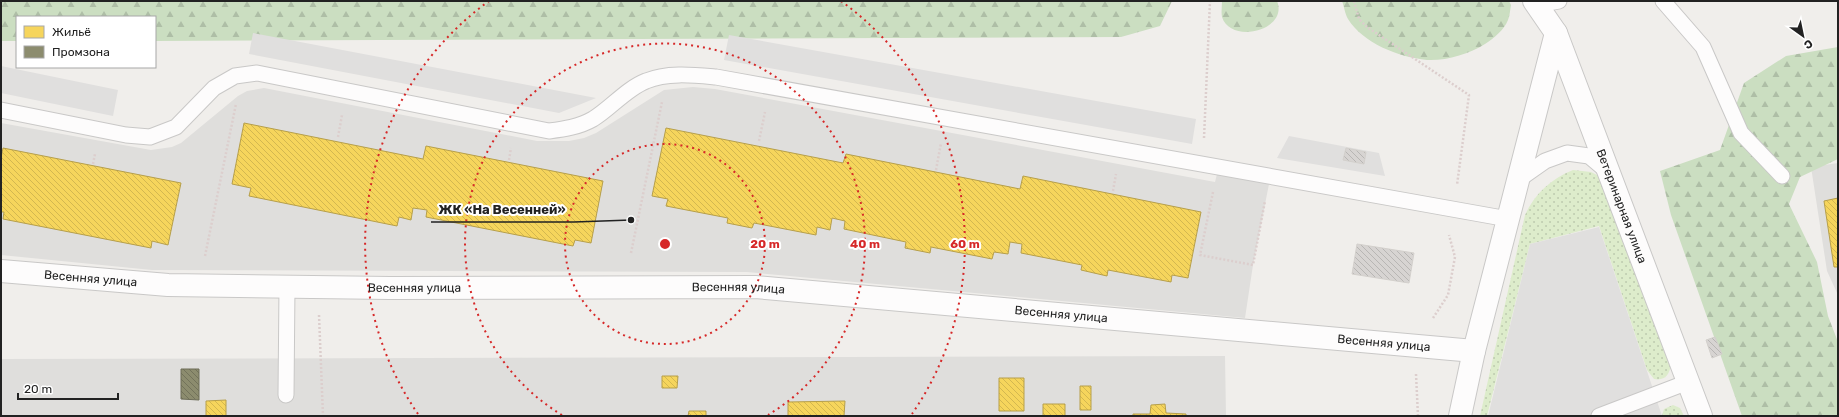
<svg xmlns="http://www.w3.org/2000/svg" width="1839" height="417" viewBox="0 0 1839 417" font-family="Rubik,sans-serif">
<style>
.residential{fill:#dfdedc}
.grass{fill:url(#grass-dots)}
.forest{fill:url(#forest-firs)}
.parking{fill:#e0dfde}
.homes{fill:url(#homes-back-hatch);stroke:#b69f4b}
.industry{fill:url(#industry-back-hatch);stroke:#6c6c57}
.building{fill:url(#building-back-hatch);stroke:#d3d0cc}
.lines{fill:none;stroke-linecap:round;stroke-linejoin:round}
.lane-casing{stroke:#c9c8c7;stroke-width:17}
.street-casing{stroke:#c9c8c7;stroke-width:24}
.path{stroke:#dccecd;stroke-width:2.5;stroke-dasharray:2 2;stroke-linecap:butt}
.lane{stroke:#fdfcfc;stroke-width:15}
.street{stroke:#fdfcfc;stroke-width:22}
.ring{fill:none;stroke:#d62828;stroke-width:2;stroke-dasharray:2 4}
.labels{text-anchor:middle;stroke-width:4;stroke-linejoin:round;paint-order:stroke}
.street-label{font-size:12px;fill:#222;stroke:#fff}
.centre{fill:#d62828;stroke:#fff;stroke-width:2}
.ring-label{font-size:12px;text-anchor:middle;font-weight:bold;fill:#d62828;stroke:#fff;stroke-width:4;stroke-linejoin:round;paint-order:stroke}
.leader{fill:none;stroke:#222;stroke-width:1.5}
.callout-dot{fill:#222;stroke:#fff;stroke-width:1.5}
.callout-label{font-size:13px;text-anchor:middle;font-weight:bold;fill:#222;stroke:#fff;stroke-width:4;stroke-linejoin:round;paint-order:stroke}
</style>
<defs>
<pattern id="grass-dots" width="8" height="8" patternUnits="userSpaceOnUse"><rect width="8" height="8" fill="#ddeccb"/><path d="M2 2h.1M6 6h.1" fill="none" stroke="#bdcaae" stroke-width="1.8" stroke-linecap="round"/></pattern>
<pattern id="forest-firs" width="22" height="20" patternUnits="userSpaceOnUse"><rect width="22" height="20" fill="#cbdec1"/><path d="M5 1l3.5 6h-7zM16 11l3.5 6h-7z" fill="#aebea6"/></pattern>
<pattern id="homes-back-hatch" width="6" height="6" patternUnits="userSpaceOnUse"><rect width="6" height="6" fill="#f6d55c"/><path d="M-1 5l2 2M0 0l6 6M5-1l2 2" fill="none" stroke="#d3b750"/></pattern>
<pattern id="industry-back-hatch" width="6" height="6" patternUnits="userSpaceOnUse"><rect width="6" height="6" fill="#8c8c6e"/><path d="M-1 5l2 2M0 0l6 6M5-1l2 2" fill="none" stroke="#72725a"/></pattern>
<pattern id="building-back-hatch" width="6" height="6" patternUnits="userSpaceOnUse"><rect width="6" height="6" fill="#d7d4d2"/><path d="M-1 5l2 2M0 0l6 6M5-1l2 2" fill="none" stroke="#b8b6b4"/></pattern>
</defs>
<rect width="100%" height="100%" fill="#f0eeeb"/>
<path class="residential" d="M693,87L715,89L1215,182L1217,174L1269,184L1253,265L1245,318L747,272L152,270L1,255V123L151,150L172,147L181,143L238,96L247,91L264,88L537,141H569L584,138L596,133L664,90Z
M1838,163V295L1827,271L1811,167Z
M1225,356L1226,416H1V359Z"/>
<path class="grass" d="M1573,170L1591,172L1599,176L1671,365C1669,375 1665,381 1654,379L1647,370L1599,226L1530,244L1487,416H1480L1525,215C1535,193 1551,179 1573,170Z
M1673,405L1680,408L1684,416H1662L1664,409Z"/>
<path class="forest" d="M1,1H1172L1160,26L1121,37L155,41V17H17V41H1Z
M1222,1H1277C1289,30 1231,45 1222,17C1221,12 1222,6 1222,1Z
M1342,1H1509L1511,5C1510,10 1510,15 1508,20C1504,30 1494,38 1485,44C1469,54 1446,61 1427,60C1398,57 1363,43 1348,19C1345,14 1344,6 1342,1Z
M1838,47V159L1800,177L1789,204L1817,262L1828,316L1838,342V416H1742L1671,215L1660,171L1720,150L1744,83L1786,56Z"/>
<path class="parking" d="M253,33L596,98L559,113L249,54Z
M729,35L1196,119L1192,144L724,60Z
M1,66L118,90L113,116L1,93Z
M1289,136L1379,153L1385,176L1277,158Z
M1599,227L1662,416H1488L1530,244Z"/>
<path class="homes" d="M244,123L423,159L426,146L603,181L591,243L575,240L573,246L426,217L427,210L413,208L411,220L399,217L397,226L249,196L251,188L232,184Z
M666,128L843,163L846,154L1020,189L1023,176L1201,212L1188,278L1172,275L1171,282L1108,270L1107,276L1081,270L1082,265L1021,253L1022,244L1010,242L1008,254L994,252L992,259L931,247L930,253L905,248L906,242L844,229L845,221L832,218L830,230L817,227L816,235L754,223L752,228L727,223L728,218L666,206L668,199L652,196Z
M3,148L181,183L168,245L152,241L151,248L3,219L4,212H1V158Z
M1838,198V267H1834L1824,201Z
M662,376H678L677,388H662Z
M999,378H1024V411H999Z
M1080,386H1091V410H1080Z
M226,400V416H206V401Z
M845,401L844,416H788V402Z
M1043,404H1065V416H1043Z
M1165,404L1166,413L1186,414V416H1133V414H1150L1151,405Z
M689,411H706V416H688Z"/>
<path class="industry" d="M181,369H199V400L181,399Z"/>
<path class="building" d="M1346,148L1366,152L1364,164L1343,160Z
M1357,244L1414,253L1409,283L1352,274Z
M1715,337L1722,354L1712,358L1706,340Z"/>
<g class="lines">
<g class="lane-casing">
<path id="lane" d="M1663,1L1703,47L1741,133L1782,176
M1537,5L1559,1
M1,110L126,135L150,137L176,127L214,88L235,76L257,73L549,131C564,129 579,127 593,119C611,108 626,89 646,81C667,72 694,75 716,77L1508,219
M1518,180L1545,161L1567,153L1589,156L1608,172
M286,395L287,287
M1599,416L1688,382"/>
</g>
<g class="street-casing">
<g id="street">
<path id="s1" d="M1534,1L1556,33L1701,416"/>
<path id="s2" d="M1,271L168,285L390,288L755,287L1474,351"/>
<path d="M1460,416L1474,351L1556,33"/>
</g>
</g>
<path class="path" d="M1354,1L1359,19L1367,27L1469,95L1457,185
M338,137L342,115
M1204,138L1210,1
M759,141L765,112
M509,160L511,148
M93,164L95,154
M936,170L941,143
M1113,191L1116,174
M1213,192L1200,255L1253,265L1265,201
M631,253L662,102
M205,256L236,104
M319,315L323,416
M1433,318L1448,295L1455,257L1449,235
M1416,374L1418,416"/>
<use href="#lane" class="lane"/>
<use href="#street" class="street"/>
</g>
<g class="ring">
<circle cx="665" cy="244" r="100"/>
<path d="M562 415A200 200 0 1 1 768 415"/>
<path d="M418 414A300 300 0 0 1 489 1M841 1A300 300 0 0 1 912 414"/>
</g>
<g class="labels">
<g class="street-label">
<text dy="4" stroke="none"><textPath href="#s1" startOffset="224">Ветеринарная улица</textPath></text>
<text dy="4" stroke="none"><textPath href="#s2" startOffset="90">Весенняя улица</textPath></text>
<text dy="4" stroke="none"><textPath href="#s2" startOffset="414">Весенняя улица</textPath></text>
<text dy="4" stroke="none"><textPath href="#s2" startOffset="738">Весенняя улица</textPath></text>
<text dy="4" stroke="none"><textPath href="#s2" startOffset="1062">Весенняя улица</textPath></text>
<text dy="4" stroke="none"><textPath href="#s2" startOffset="1386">Весенняя улица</textPath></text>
</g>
</g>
<circle cx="665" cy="244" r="6" class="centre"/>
<g class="ring-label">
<text x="765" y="248">20 m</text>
<text x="865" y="248">40 m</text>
<text x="965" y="248">60 m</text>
</g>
<path class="leader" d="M631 220L574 222H431"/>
<circle class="callout-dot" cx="631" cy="220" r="4"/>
<g class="callout-label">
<text x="502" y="214">ЖК «На Весенней»</text>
</g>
<rect width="1839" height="417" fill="none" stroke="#222222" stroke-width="4"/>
<rect x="16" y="16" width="140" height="52" fill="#ffffff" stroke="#a7a7a7"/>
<rect x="24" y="26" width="20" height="12" fill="#f6d55c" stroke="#a7a7a7"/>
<text x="52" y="36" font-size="12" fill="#222222">Жильё</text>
<rect x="24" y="46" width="20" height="12" fill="#8c8c6e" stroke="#a7a7a7"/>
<text x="52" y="56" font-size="12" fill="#222222">Промзона</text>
<g transform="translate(1803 36) rotate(147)" stroke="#ffffff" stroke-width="3" paint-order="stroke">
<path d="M0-3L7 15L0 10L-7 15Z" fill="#222222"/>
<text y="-6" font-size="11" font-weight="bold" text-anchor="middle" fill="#222222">С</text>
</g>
<path d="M18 393v6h100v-6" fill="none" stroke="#222222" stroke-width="2"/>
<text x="24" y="393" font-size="12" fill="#222222" stroke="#ffffff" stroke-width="3" paint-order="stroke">20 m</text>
</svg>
